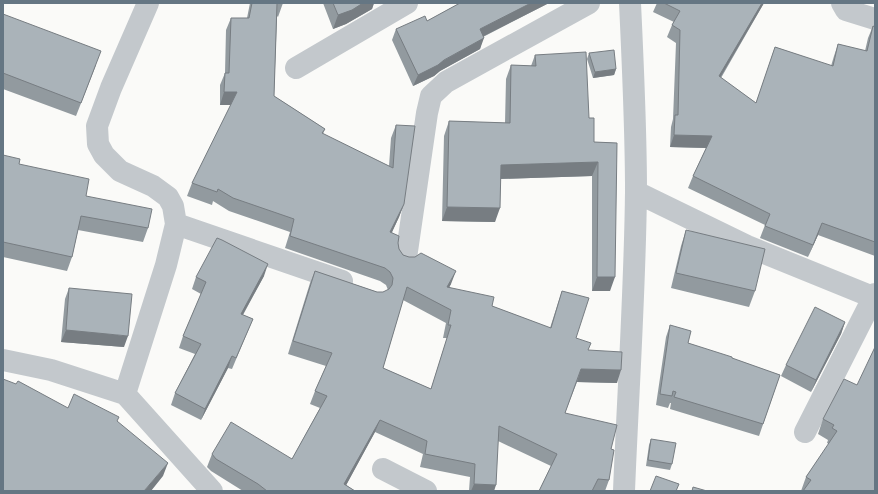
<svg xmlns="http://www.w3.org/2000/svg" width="878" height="494" viewBox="0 0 878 494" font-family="Roboto,sans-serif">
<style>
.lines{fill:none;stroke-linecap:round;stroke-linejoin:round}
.street{stroke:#c3c8cc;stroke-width:22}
.wall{fill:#929a9f;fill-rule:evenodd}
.shaded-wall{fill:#777d82}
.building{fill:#aab3b9;stroke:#777d82;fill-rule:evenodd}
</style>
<rect width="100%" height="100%" fill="#fafaf8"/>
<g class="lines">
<path class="street" d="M842,3L846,10L875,19
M296,68L407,3
M636,192L747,246L875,298
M176,224L342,281
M406,258L427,113L431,96L446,82L589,3
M3,360L51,370L125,394L212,491
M125,394L166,265L176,224L173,206L168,197L153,186L120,171L104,155L98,144L97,126L111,88L148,3
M805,432L875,294
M383,469L426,491
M624,491C628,391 635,291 636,191C636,128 633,66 630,3"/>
</g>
<path class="wall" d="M250,3H283L278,17L277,16L274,96L325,129L323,134L389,166L391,138L396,125L404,204L399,217L392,232L398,243L399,249L403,255L451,284L449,287L492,306L550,328L558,303L562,291L576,338L588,350L617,383L577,382L565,413L611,449L609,480L605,491H539L551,466L498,441L494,491H469L470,477L420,467L423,454L375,432L346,485L355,491H243L211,471L207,467L212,454L292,459L320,408L310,404L315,391L326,366L288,354L310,283L315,271L377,292H383L388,290L386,285L380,281L285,248L290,232L229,211L213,201L212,205L187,196L192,183L231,105H220V85L225,73L226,30L231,18H247ZM403,300L446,323L443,338H447L431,389L383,368Z
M323,3H374L372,9L346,24L333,29Z
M460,3H549L483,37L480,49L440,71L434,76L413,86L392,40L396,29L427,21Z
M657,3H764L721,78L756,103L775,47L831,66L834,56L838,44L865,51L868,38L873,26L875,27V256L818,235L808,257L760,238L765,225L688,188L693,176L706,148L670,147L671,127L673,119L676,43L667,37L672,25L674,22L653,12Z
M3,14L96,65L76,116L3,89Z
M589,53L616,69L614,75L593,78L587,59Z
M535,55L589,118L594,142L617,143L610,291H592V176L501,179L495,222L442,221L444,136L449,121L505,123L506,79L511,65L531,66Z
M3,155L19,164L86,196L148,228L143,242L78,230L72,257L67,271L3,257Z
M686,230L755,291L749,307L671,288L681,246Z
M264,276L243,315L253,319L232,369L228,368L201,420L171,405L175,393L195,354L179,348L183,336L201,294L192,289L196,277Z
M69,288L124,347L61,342L65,299Z
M845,322L841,334L811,392L781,376L786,365Z
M670,325L688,343L780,375L759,436L670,409L671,403H670L668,408L656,405L666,337Z
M857,385L875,491H801L806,477L829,444L827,443L828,440L818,434L823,419Z
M651,439L672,464L670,470L646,466L649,445Z"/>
<path class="shaded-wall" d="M363,3H374L372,9L346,24L333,29L338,15Z
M531,3H549L476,40L480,29Z
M762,3H764L714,88L719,76Z
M484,38L480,49L440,71L434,76L413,86L418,75Z
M616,69L614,75L593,78L595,72Z
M224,92H237L232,105H220Z
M674,135L712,136L708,148L670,147Z
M598,162L592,176L496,179L501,165Z
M404,204L399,217L386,245L390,232Z
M447,207L500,208L495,222L442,221Z
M822,223L818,235L808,257L813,245Z
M268,264L264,276L237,325L241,314Z
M456,271L451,284L443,299L447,287Z
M597,277H615L610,291H592Z
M845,322L841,334L811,392L816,380Z
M66,330L128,336L124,347L61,342Z
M232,356L228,368L201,420L205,409Z
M581,369L621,370L617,383L577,382Z
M380,420L375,432L343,491L344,484Z
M168,463L163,476L151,491H144Z
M474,484L496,485L494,491H471Z"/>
<path class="building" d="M252,3H277L274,96L325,129L322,133L393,168L396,125L415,126L404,204L390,232L399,236L398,243L399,249L403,255L409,257H415L421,253L456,271L447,287L494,297L492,306L551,328L562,291L589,298L576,338L591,343L588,350L622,352L621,370L581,369L565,413L617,425L611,449L614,450L609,480L598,479L592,491H539L557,454L499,426L496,485L474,484L475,464L425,454L427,441L380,420L344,484L355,491H267L258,484L216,459L212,454L231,422L292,459L327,396L315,391L332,353L293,341L315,271L377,292H383L389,289L392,285L393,278L390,272L385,268L290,236L294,219L233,198L218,189L217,192L192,183L237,92H224L225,73H229L231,18H249ZM407,287L451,310L448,325H451L431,389L383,368Z
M333,3H363L352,10L338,15Z
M460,3H531L480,29L484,38L444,60L438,65L418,75L396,29L425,16L427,21Z
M664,3H762L719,76L756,103L775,47L833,66L838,44L867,51L873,26L875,27V242L822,223L813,245L765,226L770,214L693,176L712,136L674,135L675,115H678L680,30L672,25L680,11Z
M3,14L101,51L81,103L3,73Z
M614,50L616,69L595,72L589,53Z
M586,52L589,118H594V142L617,143L615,277H597L598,162L501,165L500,208L447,207L449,121L510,123L511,65L536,66L535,55Z
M3,155L20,159L19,164L89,179L86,196L152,209L148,228L81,216L72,257L3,242Z
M686,230L765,249L755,291L676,273Z
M217,238L222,240L268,264L241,314L253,319L236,358L232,356L205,409L175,393L201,344L183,336L206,282L196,277Z
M69,288L132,294L128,336L66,330Z
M815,307L845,322L816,380L786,365Z
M670,325L691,331L688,343L732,357V358L780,375L763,424L674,397L676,392L673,391L672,396L660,394Z
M875,347V491H803L811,480L806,477L837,431L832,428L834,425L823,419L844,379L857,385Z
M3,379L16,384L18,381L68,408L74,394L119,417L117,421L168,463L144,491H3Z
M651,439L676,443L672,464L648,460Z
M656,476L679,484L676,491H650Z
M693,487L707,491H692Z"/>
<rect width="878" height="494" fill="none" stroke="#657683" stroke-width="8"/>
</svg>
